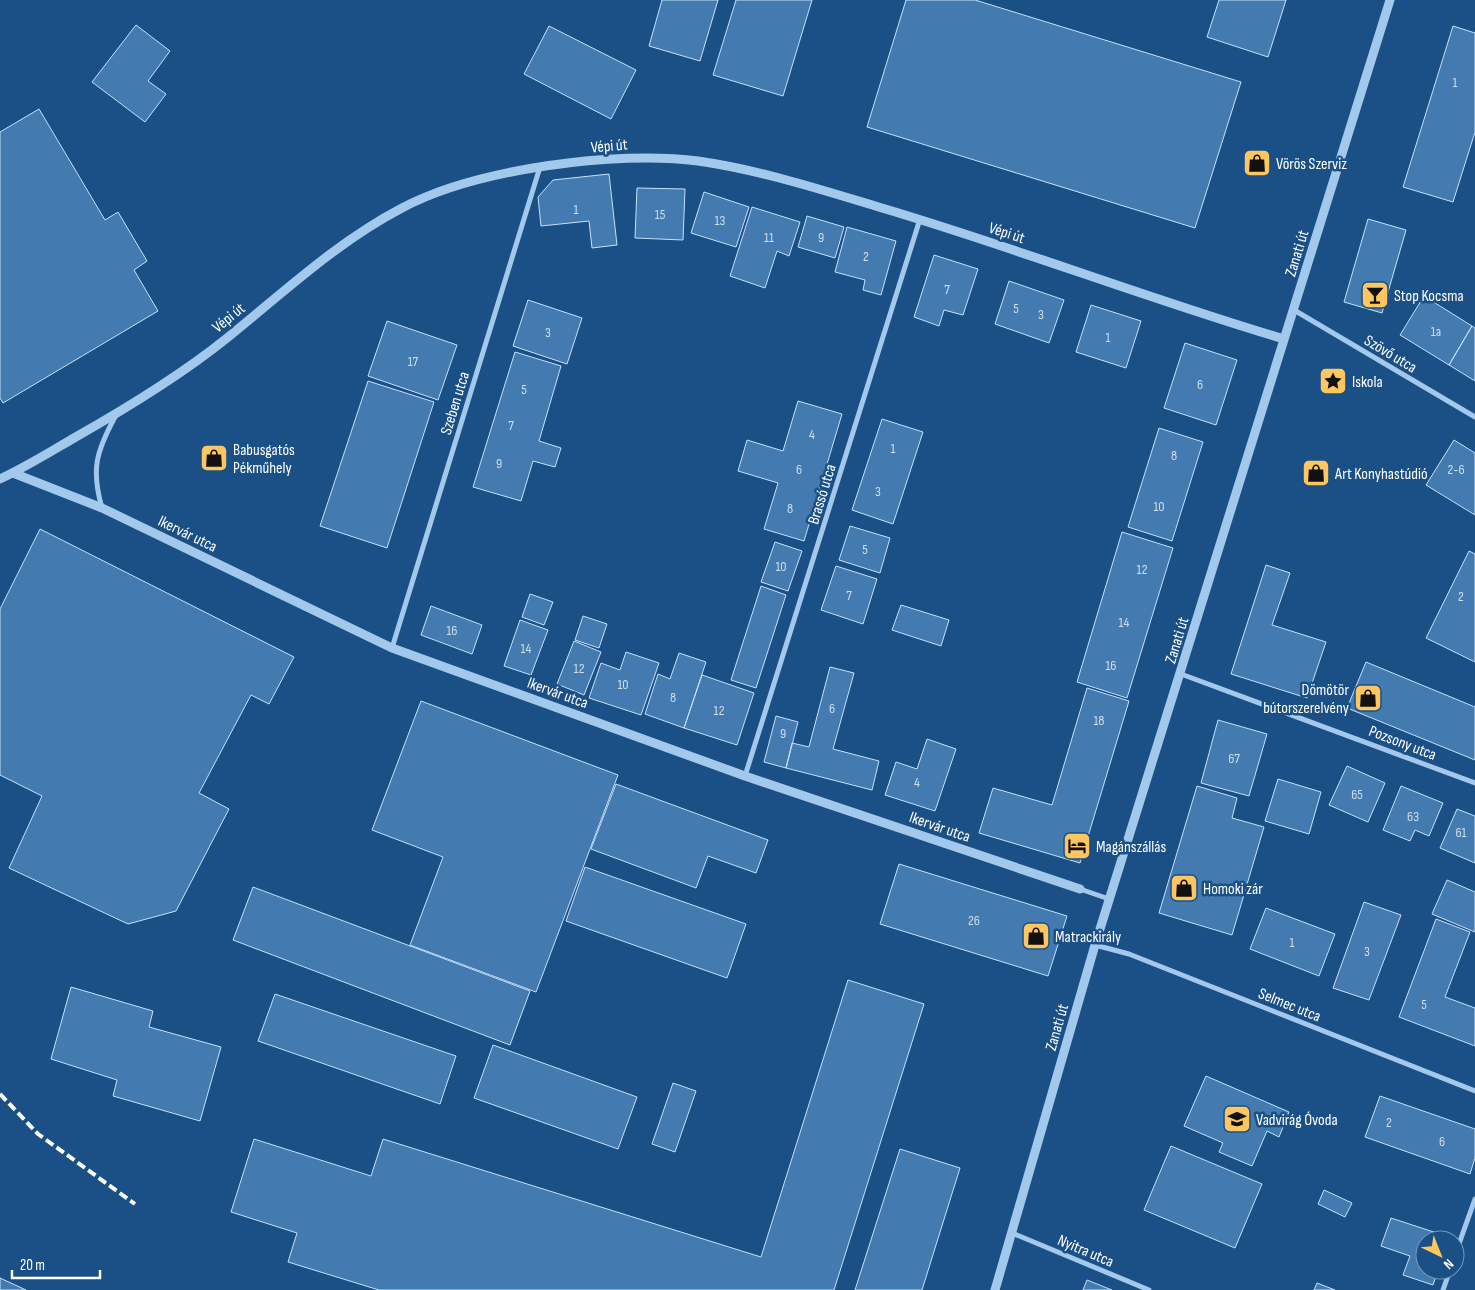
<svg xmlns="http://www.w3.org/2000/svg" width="1475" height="1290" viewBox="0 0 1475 1290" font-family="'Sofia Sans Condensed',sans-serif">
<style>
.building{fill:#437ab0;stroke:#c7e1f9}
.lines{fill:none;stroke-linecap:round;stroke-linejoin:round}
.minor{stroke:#a2c8ec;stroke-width:5}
.tertiary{stroke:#a2c8ec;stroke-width:9}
.rail{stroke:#fff;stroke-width:4;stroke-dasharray:9 4;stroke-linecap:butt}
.labels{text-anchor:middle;stroke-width:5;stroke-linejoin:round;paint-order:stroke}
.number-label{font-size:14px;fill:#d0deeb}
.street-label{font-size:16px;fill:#fff;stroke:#1a5086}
.poi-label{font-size:16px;fill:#fff;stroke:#1a5086;text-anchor:start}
</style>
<rect width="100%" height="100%" fill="#1a5086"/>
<path class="building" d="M662,0H718L700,61L649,46Z
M736,0H812L783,96L713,75Z
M906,0H975L1241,82L1195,228L867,127Z
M1219,0H1286L1268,57L1207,37Z
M136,25L170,51L148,81L166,94L145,122L92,82Z
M549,26L636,70L611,119L524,74Z
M1453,26L1475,33V132L1453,202L1403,187Z
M39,109L105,220L118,212L147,261L134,270L158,311L3,403L0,398V132Z
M609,174L617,245L592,248L589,221L541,226L538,197L553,180Z
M637,188L685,189L683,240L635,238Z
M704,192L749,207L736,247L691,233Z
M752,207L800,222L789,256L777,251L765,288L730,276Z
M807,216L844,227L835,258L798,247Z
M1368,219L1406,230L1382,313L1344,302Z
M847,227L896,241L881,295L863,290L865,280L835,272Z
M934,255L978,269L963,315L944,310L939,326L914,317Z
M1009,281L1064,300L1049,343L995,324Z
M1424,296L1472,326L1449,365L1400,335Z
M528,300L582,318L567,364L513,346Z
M1091,305L1141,321L1126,368L1076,352Z
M387,321L457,345L438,400L368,376Z
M1472,326L1475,328V381L1449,365Z
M1185,343L1237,360L1216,425L1164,408Z
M515,352L561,366L539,441L561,448L555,467L533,461L521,501L473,487Z
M368,381L434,402L387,548L320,526Z
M798,401L842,414L804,541L764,529L778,483L738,471L747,440L783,451Z
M882,419L923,432L893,524L852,510Z
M1159,428L1203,442L1172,541L1128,527Z
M1454,440L1475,453V515L1426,485Z
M850,526L890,538L880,573L839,560Z
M40,529L294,657L269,704L251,695L199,793L229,809L176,911L128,924L9,868L42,796L0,775V609Z
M1122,532L1173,548L1127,698L1077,682Z
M775,542L802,551L788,591L761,582Z
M1469,551L1475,554V662L1426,638Z
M1266,565L1290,573L1272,625L1326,642L1307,698L1231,674Z
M836,566L877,579L863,624L821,610Z
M761,586L786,595L756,688L731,680Z
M530,594L553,602L544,625L522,617Z
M901,605L949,620L941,646L892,630Z
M431,606L482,625L472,654L421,635Z
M583,616L607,624L599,648L575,640Z
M520,620L548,630L531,675L504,666Z
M574,641L601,652L584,695L557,684Z
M626,652L659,663L641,715L589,698L601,663L620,670Z
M679,653L706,662L684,728L645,714L658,674L670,679Z
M1366,662L1475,707V760L1347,708Z
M830,667L854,673L833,749L879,761L872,790L786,768L792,743L809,747Z
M702,675L754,693L737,745L684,728Z
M1087,688L1129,701L1080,863L979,833L993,788L1052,805Z
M421,701L618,775L536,992L410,945L443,857L372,830Z
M776,716L798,722L786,768L764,762Z
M1218,720L1267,734L1249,796L1201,783Z
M927,739L956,749L935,811L885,795L896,762L917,769Z
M1347,766L1385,783L1368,822L1329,805Z
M1278,779L1321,792L1309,834L1265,821Z
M616,784L768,840L756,873L708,856L696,888L591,849Z
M1197,786L1237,798L1232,818L1264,827L1232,935L1159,913Z
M1401,786L1443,803L1429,836L1415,830L1410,841L1383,830Z
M1457,809L1475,816V863L1440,848Z
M899,864L1067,916L1048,976L880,924Z
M585,867L746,924L727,978L566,921Z
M1447,880L1475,892V932L1432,914Z
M253,887L530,991L510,1045L233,940Z
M1364,902L1401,915L1369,1000L1333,988Z
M1266,908L1335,934L1319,976L1250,949Z
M1436,919L1470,932L1445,997L1475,1008V1046L1399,1017Z
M848,980L924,1004L834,1290H379L288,1262L297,1233L231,1212L254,1139L371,1176L383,1139L761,1257Z
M71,987L153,1011L149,1027L221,1047L200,1121L113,1096L117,1080L51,1059Z
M275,994L456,1056L440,1104L258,1041Z
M493,1045L637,1097L618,1149L474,1098Z
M1206,1076L1289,1112L1279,1137L1267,1131L1252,1166L1219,1152L1223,1143L1184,1126Z
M673,1083L696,1091L675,1152L652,1144Z
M1380,1096L1475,1129V1158L1470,1174L1365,1137Z
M1171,1146L1262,1184L1235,1248L1144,1210Z
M900,1149L960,1168L922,1290H855Z
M1324,1190L1352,1203L1345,1217L1318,1204Z
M1391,1218L1449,1237V1240H1425V1270H1438L1433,1285L1403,1275L1410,1256L1381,1246Z
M0,1278L26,1290H0Z
M1087,1280L1112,1290H1083Z
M1317,1283L1335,1290H1314Z"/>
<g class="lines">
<path class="minor" d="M1294,310L1475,417
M102,508C91,470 96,452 115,417
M392,648L540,167
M1181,674L1475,783
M745,776L920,219
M1080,889L1109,899
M1095,945L1129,954L1475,1091
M1012,1233L1149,1290
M1455,1255L1475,1199
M1443,1290L1450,1270"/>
<path class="tertiary" d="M13,473L102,508L392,648L745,776L1080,889
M0,479C26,467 50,452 74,438C127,408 180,376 227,338C284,292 337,242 402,208C475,169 617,150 698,161C761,170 822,190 882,208C1017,248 1149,299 1284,339
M995,1290L1095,945L1390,0"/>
<path class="rail" d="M0,1094L38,1134L135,1204"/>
</g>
<defs>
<g id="shop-square" transform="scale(1.4375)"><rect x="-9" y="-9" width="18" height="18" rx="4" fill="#fec65e" stroke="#1a5086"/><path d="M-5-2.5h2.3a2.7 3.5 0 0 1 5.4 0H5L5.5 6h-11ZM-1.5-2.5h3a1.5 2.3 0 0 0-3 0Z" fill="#111"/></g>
<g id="bar-square" transform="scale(1.4375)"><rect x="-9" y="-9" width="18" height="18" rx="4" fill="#fec65e" stroke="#1a5086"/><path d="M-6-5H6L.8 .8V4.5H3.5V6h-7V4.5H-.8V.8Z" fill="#111"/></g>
<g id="sight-square" transform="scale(1.4375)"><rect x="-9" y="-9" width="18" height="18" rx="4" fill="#fec65e" stroke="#1a5086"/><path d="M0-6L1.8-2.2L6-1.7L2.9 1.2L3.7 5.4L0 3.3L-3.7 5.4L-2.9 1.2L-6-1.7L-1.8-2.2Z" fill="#111"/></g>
<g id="hotel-square" transform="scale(1.4375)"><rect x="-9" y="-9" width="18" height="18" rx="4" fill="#fec65e" stroke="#1a5086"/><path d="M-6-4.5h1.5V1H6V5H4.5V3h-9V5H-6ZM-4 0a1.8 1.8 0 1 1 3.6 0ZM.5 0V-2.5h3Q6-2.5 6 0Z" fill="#111"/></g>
<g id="school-square" transform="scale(1.4375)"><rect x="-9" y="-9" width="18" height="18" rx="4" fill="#fec65e" stroke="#1a5086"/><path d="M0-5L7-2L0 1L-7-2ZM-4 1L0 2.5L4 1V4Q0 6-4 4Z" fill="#111"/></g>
</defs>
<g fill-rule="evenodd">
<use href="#shop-square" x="1257" y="163"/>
<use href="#bar-square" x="1375" y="295"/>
<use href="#sight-square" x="1333" y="381"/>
<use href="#shop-square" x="214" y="458"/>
<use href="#shop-square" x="1316" y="473"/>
<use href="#shop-square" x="1368" y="698"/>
<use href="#hotel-square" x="1077" y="846"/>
<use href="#shop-square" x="1184" y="888"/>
<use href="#shop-square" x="1036" y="936"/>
<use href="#school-square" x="1237" y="1119"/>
</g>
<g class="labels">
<g class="number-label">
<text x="1455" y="87">1</text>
<text x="576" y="214">1</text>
<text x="660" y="219">15</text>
<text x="720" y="225">13</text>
<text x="769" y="242">11</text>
<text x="821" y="242">9</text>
<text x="866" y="261">2</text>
<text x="947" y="294">7</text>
<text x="1016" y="313">5</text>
<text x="1041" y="319">3</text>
<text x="1436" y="336">1a</text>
<text x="548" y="337">3</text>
<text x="1108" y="342">1</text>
<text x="413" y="366">17</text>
<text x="1200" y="389">6</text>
<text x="524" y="394">5</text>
<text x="511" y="430">7</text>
<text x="812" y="439">4</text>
<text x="893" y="453">1</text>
<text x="1174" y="460">8</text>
<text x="499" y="468">9</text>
<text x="799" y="474">6</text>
<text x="1456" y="474">2-6</text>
<text x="878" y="496">3</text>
<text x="1159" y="511">10</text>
<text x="790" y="513">8</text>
<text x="865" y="554">5</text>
<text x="781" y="571">10</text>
<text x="1142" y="574">12</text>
<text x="849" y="600">7</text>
<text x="1461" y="601">2</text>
<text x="1124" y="627">14</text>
<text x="452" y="635">16</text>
<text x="526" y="653">14</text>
<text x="1111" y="670">16</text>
<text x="579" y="673">12</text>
<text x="623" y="689">10</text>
<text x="673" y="702">8</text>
<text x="832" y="713">6</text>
<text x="719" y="715">12</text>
<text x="1099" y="725">18</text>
<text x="783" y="738">9</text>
<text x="1234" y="763">67</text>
<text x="917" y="787">4</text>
<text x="1357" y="799">65</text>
<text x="1413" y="821">63</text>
<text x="1461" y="837">61</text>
<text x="974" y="925">26</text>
<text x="1292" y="947">1</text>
<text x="1367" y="956">3</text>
<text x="1424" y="1009">5</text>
<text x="1389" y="1127">2</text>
<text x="1442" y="1146">6</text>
</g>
<g class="street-label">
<text transform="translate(609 145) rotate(-5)" y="6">Vépi út</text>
<text transform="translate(1007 232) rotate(18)" y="6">Vépi út</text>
<text transform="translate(1296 253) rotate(-73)" y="6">Zanati út</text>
<text transform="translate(228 317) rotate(-39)" y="6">Vépi út</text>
<text transform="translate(1391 353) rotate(31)" y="6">Szövő utca</text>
<text transform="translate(454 403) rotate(-73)" y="6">Szeben utca</text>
<text transform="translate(821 494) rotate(-73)" y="6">Brassó utca</text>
<text transform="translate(188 533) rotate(26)" y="6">Ikervár utca</text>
<text transform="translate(1176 640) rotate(-73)" y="6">Zanati út</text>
<text transform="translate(558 692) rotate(20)" y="6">Ikervár utca</text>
<text transform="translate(1403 742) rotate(21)" y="6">Pozsony utca</text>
<text transform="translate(940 826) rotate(19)" y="6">Ikervár utca</text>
<text transform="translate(1290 1004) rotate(22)" y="6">Selmec utca</text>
<text transform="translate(1056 1027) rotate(-74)" y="6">Zanati út</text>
<text transform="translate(1086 1250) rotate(23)" y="6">Nyitra utca</text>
</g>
<g class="poi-label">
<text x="1276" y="169">Vörös Szerviz</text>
<text x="1394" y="301">Stop Kocsma</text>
<text x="1352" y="387">Iskola</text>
<text x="233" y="455">Babusgatós<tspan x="233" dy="18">Pékműhely</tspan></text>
<text x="1335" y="479">Art Konyhastúdió</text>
<text x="1349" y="695" text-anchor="end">Dömötör<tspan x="1349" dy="18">bútorszerelvény</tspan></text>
<text x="1096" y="852">Magánszállás</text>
<text x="1203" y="894">Homoki zár</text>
<text x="1055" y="942">Matrackirály</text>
<text x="1256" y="1125">Vadvirág Óvoda</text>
</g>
</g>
<g transform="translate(1440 1255) rotate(137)"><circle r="24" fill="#1a5086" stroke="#7696b6"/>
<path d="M0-4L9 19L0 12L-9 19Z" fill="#fec65e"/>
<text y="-8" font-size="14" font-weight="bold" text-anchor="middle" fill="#ffffff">N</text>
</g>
<path d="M12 1270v8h88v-8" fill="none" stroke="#ffffff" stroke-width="2.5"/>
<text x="20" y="1270" font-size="15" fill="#ffffff" stroke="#1a5086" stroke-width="4" paint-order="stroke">20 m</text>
</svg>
